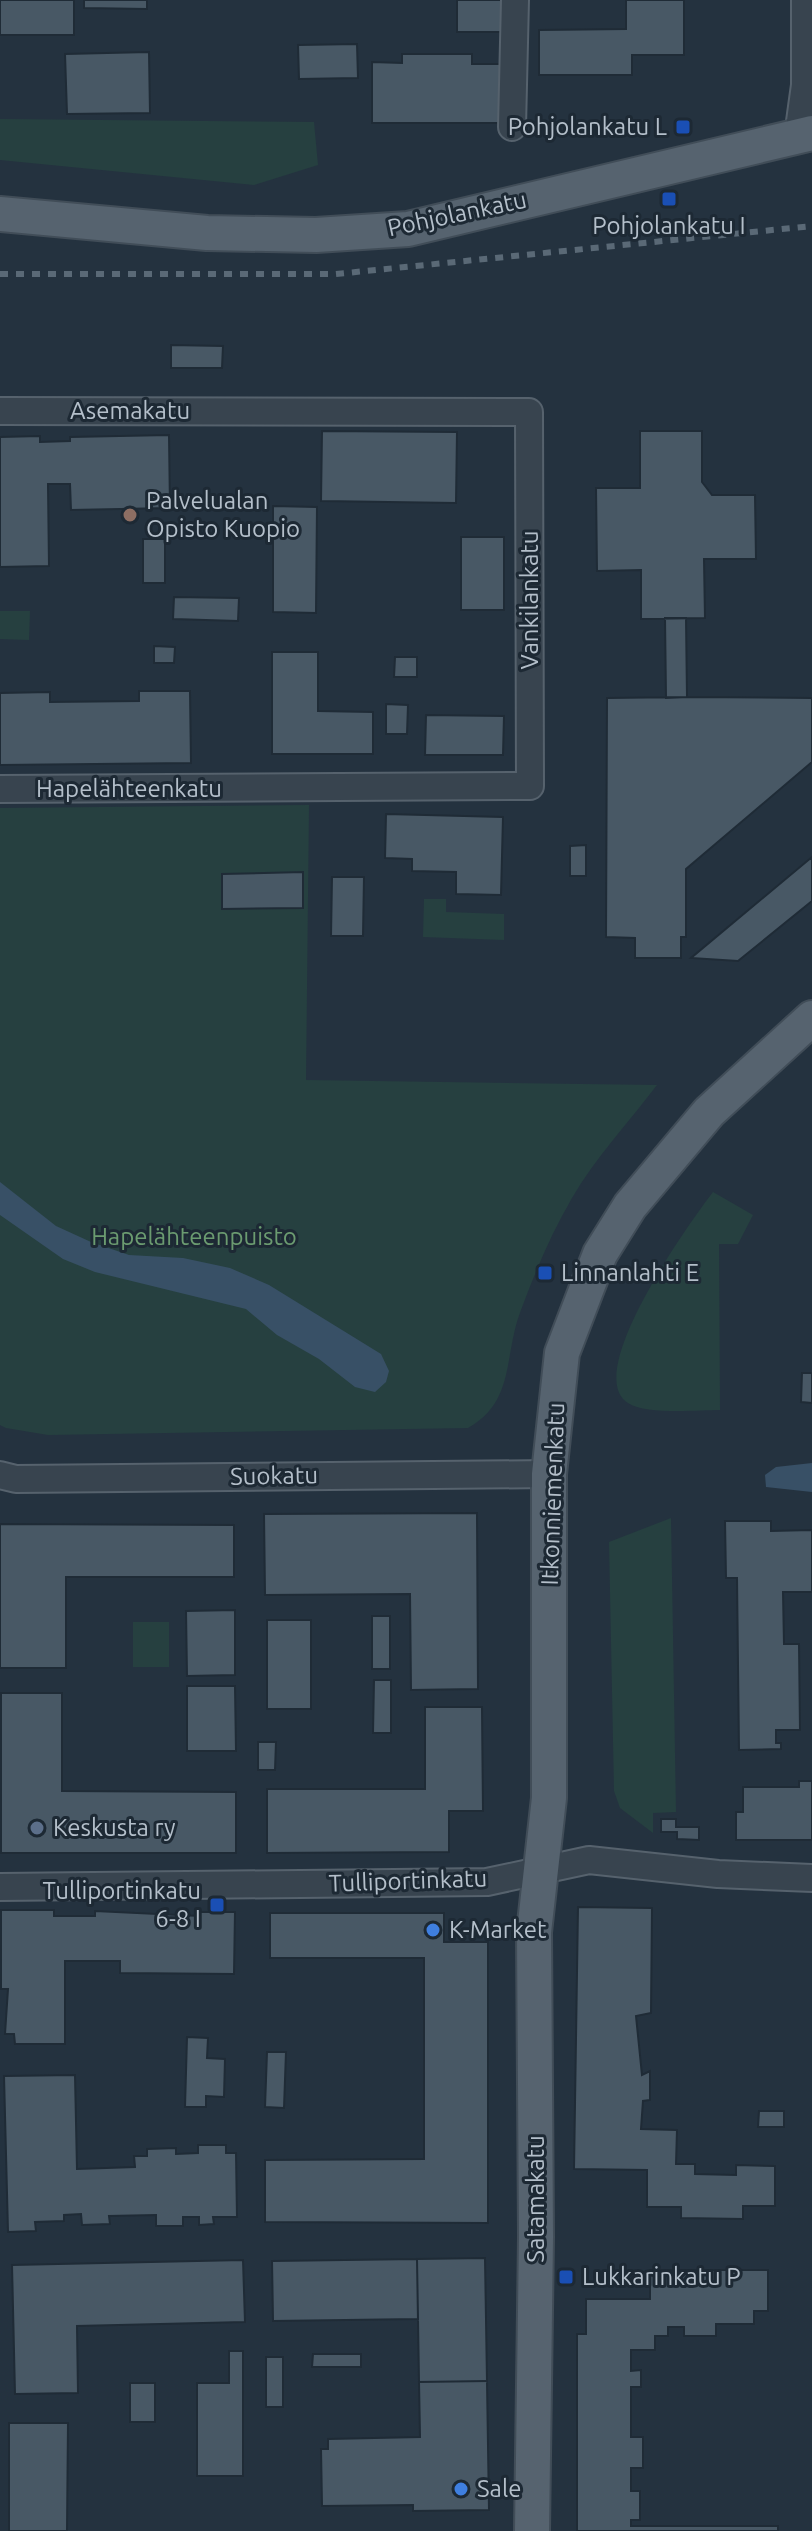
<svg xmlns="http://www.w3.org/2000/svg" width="812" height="2531" viewBox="0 0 812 2531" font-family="Ubuntu,sans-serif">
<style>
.green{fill:#264040}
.water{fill:#385066}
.building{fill:#485865;stroke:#1f2b36;stroke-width:2}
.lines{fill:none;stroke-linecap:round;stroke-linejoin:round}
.minor-casing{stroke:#56626d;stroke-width:30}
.major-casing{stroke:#414d58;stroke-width:38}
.minor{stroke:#38444f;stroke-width:26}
.major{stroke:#56636f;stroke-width:34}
.rail{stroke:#5a6976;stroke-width:6;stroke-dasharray:8 8;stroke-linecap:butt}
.transit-dot{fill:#1a4fb4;stroke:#1d2934;stroke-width:3}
.education-dot{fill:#8d6e63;stroke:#1d2934;stroke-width:3}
.service-dot{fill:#5c6f8a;stroke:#1d2934;stroke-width:3}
.shop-dot{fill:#3f7fe0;stroke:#1d2934;stroke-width:3}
.labels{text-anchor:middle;stroke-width:6;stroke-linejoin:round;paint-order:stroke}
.poi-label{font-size:24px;fill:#b4bfca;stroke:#1d2934;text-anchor:start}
.street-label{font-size:24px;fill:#b4bfca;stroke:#1d2934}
.park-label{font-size:24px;fill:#6b9b70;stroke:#1d2934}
</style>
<rect width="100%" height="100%" fill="#24323f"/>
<path class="green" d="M0,119L314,122L318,165L254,185L0,160Z
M0,611H30L29,640L0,639Z
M309,805L306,1080L657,1085C629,1122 595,1158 572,1198C551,1234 535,1272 521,1310C503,1356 516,1401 468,1428L48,1435L6,1428L0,1425V808Z
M424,899H446V912L504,914V940L423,937Z
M713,1192L753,1215L738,1244H719L720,1410C697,1410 646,1415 628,1403C581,1374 690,1222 713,1192Z
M671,1518L676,1812L653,1813V1833L620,1808L614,1791L609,1542Z
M133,1622H169V1667H133Z"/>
<path class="water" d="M0,1182L56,1226L91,1242L129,1255L183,1258L230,1268L269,1285L381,1354L389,1371L386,1382L375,1392L355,1387L319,1359L277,1335L246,1309L95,1272L63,1259L0,1215Z
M812,1463V1492L766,1487L765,1475L776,1467Z"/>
<path class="building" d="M0,0H74V35H0Z
M84,0H147V9L84,8Z
M457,0H504V32H457Z
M626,0H684V55H632V75H539V30L626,29Z
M357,44L358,78L299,79L298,45Z
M149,52L150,113L67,114L65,54Z
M402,54H472V64H504V123H372V62L402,63Z
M171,345L223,346L222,368H171Z
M322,431L457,432L456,503L321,501Z
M640,431H702V482L712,495H755L756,559H704L705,618L641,619V570L597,571L596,488H640Z
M169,435L170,508L71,510L70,484H48L49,566L0,567V437L40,436V442L70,441V437Z
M273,506L317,507L316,613L273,612Z
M461,537H504V610H461Z
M143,539H165V583H143Z
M174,597L239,598L238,621L173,619Z
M665,618H686L687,697L666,698Z
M154,646L175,647L174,663H154Z
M272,652H318V711L373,712V754H272Z
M395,657H417V677H394Z
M139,691H190L191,763L0,765V693L50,692V702L139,701Z
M687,697L812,698V762L686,869V937H681V958H635V938L606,937L607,698Z
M386,704L408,705L407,734H386Z
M426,715L504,716L503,755H425Z
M386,814L503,817L501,895L456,894V872L412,871V859L385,858Z
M586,845V876H570V846Z
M812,857V901L738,961L691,958Z
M303,872V908L222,909V874Z
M332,877H364L363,936H331Z
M802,1373H812V1403L801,1402Z
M477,1513L478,1689L411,1690L410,1594L265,1595L264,1514Z
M725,1521H771V1531L812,1530V1592H783L784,1644H799L800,1730H776V1743H781V1749L739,1750L737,1578H726Z
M0,1524L234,1525V1577H66V1668H0Z
M235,1610V1675L187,1676L186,1611Z
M372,1616H390V1669H372Z
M267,1620H311V1709H267Z
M374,1680H391V1733H373Z
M187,1686H235L236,1751H187Z
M1,1693H62V1791L236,1792V1853H1Z
M425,1707H482L483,1811H449V1852L267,1853V1789H425Z
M258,1742H276L275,1770H258Z
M799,1781H812V1840H736V1812H743V1787H799Z
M661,1819H676V1827H699V1840L677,1839V1832H661Z
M578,1907L652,1908L651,2013L636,2016L642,2075L650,2071V2100L643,2101L641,2129L677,2130L676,2164H695V2174L736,2175V2165L775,2166V2206H743V2219L681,2218V2207H647V2170L574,2169Z
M1,1910H54V1916H95V1911L199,1916V1912H235L234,1974L120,1973V1961H65V2044H15L14,2034H5L8,1989H1Z
M270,1913H444V1942H488V2223L265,2222V2160L424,2159V1958H270Z
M187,2037L208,2038L207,2058L225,2059L224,2097L206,2096V2107H185Z
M267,2052H286L284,2108L265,2107Z
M75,2075L77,2169L135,2167L134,2156H147V2149L176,2148V2154L198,2153V2145H226V2153H236L237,2217H213L214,2224L199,2225V2217H183V2226H156V2215L109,2216L110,2224L82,2225L81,2214L64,2215V2221L35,2222L36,2231L8,2232L4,2076Z
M759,2111H784V2127H758Z
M485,2258L487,2381L419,2382L417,2259Z
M417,2259L418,2319L273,2321L272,2261Z
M243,2260L245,2322L77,2326L78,2393L15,2394L12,2265Z
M650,2270H768V2311H754V2324H716V2336H684V2327H668V2336H655V2350H631V2371L641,2370V2387H631V2437H643V2468H631V2491H640V2520H631V2526H778V2531H577V2334H586V2299H650Z
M229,2351H243V2476H197V2383H229Z
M313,2354H361V2367H312Z
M266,2357H283V2407H266Z
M487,2381L489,2510L413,2511V2505L322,2506L321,2449H328V2439L420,2437L419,2382Z
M130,2383H155V2422H130Z
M9,2423H68L67,2531H9Z"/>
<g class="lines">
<g class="minor-casing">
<path id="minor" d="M512,127L515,0
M798,136L805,85V0
M0,411L529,412L530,786L0,789
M0,1475L16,1479L549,1474
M0,1887L487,1882L589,1860L718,1874L812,1878"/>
</g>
<g class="major-casing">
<path id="major" d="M0,214L207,233L316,235L408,229L812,133
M532,2531L536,2237L534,1932L549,1798V1474L562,1353L600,1254L630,1206L709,1112L812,1018"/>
</g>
<use href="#minor" class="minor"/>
<use href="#major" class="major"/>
<path class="rail" d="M0,274H336L812,226"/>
</g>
<g class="transit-dot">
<rect x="675" y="119" width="16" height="16" rx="4"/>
<rect x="661" y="191" width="16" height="16" rx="4"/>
<rect x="537" y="1265" width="16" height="16" rx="4"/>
<rect x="209" y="1897" width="16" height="16" rx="4"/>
<rect x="558" y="2269" width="16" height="16" rx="4"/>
</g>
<circle class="education-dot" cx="130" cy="515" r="8"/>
<circle class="service-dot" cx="37" cy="1828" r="8"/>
<g class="shop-dot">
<circle cx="433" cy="1930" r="8"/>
<circle cx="461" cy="2489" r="8"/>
</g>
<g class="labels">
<g class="poi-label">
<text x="667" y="135" text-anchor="end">Pohjolankatu L</text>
<text x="669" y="234" text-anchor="middle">Pohjolankatu I</text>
<text x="146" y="509">Palvelualan<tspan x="146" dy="28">Opisto Kuopio</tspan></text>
<text x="561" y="1281">Linnanlahti E</text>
<text x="53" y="1836">Keskusta ry</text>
<text x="201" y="1899" text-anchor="end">Tulliportinkatu<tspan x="201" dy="28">6-8 I</tspan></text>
<text x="449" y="1938">K-Market</text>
<text x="582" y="2285">Lukkarinkatu P</text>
<text x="477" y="2497">Sale</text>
</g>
<g class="street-label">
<text transform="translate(457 214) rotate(-12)" y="8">Pohjolankatu</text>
<text x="130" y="419">Asemakatu</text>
<text transform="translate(530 600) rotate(-90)" y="8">Vankilankatu</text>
<text x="129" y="797">Hapelähteenkatu</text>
<text transform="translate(274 1476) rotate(-1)" y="8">Suokatu</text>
<text transform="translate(553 1494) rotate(-88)" y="8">Itkonniemenkatu</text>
<text transform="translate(408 1881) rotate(-2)" y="8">Tulliportinkatu</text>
<text transform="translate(536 2199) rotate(-90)" y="8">Satamakatu</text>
</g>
<g class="park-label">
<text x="194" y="1245">Hapelähteenpuisto</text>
</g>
</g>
</svg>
